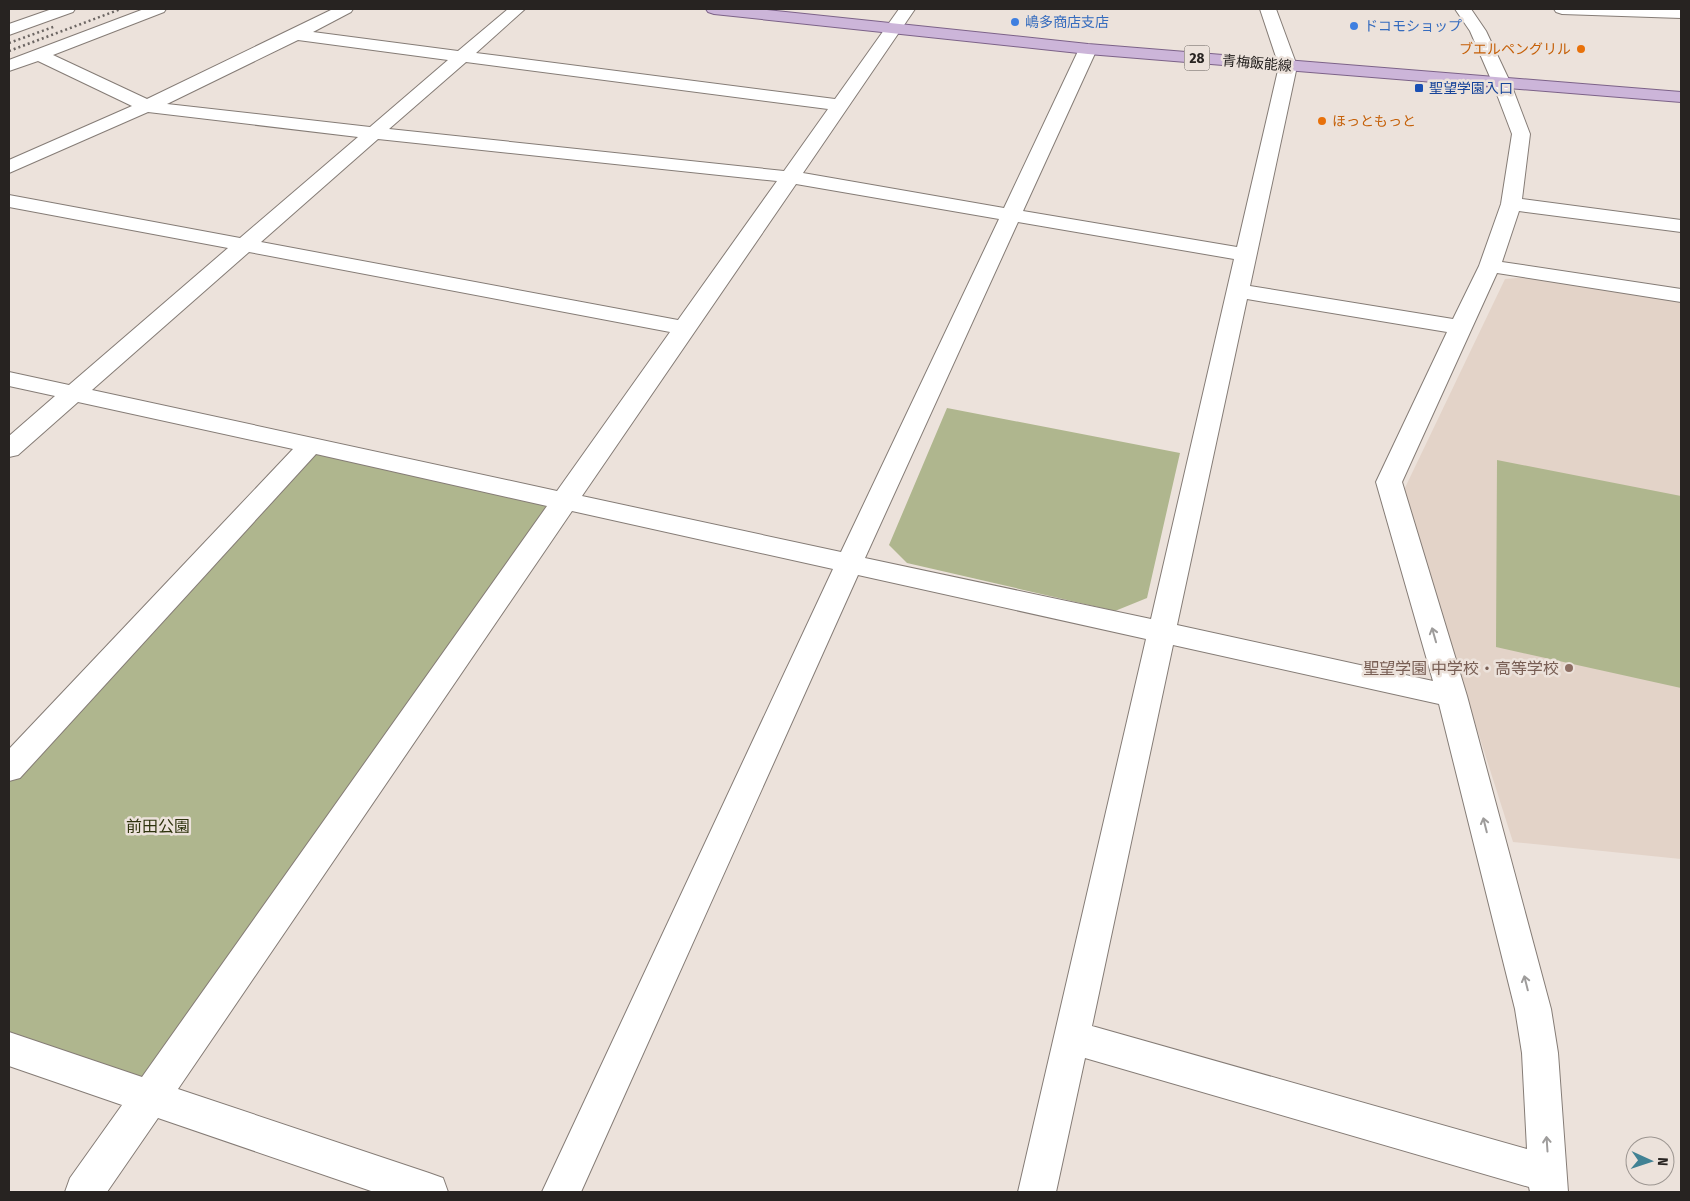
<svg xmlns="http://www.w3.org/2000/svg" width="1690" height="1201" viewBox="0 0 1690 1201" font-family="'Fira Sans Condensed','Noto Sans JP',sans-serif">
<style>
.built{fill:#e3d3c8}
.green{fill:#afb68e}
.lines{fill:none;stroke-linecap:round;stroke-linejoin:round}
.minor-casing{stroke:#857c76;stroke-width:2}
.major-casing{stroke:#7c6288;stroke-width:2}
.minor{fill:#fff;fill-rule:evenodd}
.major{fill:#ccb5d9;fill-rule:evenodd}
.rail{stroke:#6c6663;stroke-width:2.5;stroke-dasharray:2 3;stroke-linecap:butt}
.oneway{stroke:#9e9c9b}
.shop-dot{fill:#3f7fe0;stroke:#ece2db;stroke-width:2}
.food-dot{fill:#e8710a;stroke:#ece2db;stroke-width:2}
.transit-dot{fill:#1a4fb4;stroke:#ece2db;stroke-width:2}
.education-dot{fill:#8d6e63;stroke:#ece2db;stroke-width:2}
.labels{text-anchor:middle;stroke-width:5;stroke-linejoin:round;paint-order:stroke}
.far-shop-label{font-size:14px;fill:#366cbe;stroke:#ece2db;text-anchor:start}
.far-food-label{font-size:14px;fill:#c56008;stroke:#ece2db;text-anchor:end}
.far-street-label{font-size:14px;fill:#272321;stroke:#ece2db}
.far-transit-label{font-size:14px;fill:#164399;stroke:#ece2db;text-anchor:start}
.shield{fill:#ece2db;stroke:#625c59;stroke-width:1}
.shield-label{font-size:15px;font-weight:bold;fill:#272321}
.education-label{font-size:16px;fill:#785e54;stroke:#ece2db;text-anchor:end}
.park-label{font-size:16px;fill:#2e330d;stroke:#ece2db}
</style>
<rect width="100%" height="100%" fill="#ece2db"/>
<path class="built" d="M1530,277L1681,301V859L1513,842L1402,494L1505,279Z"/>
<path class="green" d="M947,408L1180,453L1147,598L1115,611L907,563L889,545Z
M311,445L565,501L150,1097L9,1049V769Z
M1497,460L1681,496V688L1496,647Z"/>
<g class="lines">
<g class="minor-casing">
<path id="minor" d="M52,9H75L73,12L9,35V24Z
M144,9H166L164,12L53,55L147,99L333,9H353L351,12L313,32L458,51L508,9H525L476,53L835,99L899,9H915L803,173L1004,208L1079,49L1082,45H1094L1097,49L1023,211L1237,247L1279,66L1260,9H1276L1297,66L1250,286L1453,319L1479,266L1501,204L1512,134L1493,84L1470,31L1455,9H1471L1486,31L1511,84L1530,134L1522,199L1681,220V232L1519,211L1502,262L1681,289V302L1497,273L1402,482L1467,696L1551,1009L1558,1053L1568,1192H1530L1529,1187L1085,1058L1056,1192H1018L1146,639L858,575L581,1192H542L833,569L572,511L178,1089L429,1173L443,1178L448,1192H374L158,1118L107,1192H65L70,1178L122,1105L9,1066V1032L142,1077L547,506L316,454L20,778L9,781V749L293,449L78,402L18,455L9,457V436L55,396L9,386V372L69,385L228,248L9,207V195L240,238L358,137L148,112L9,173V160L132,106L38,61L9,71V60ZM298,40L448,60L370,127L167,104ZM466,62L828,109L784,171L389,129ZM378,139L777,181L678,320L261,242ZM796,184L999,219L841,552L582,496ZM1018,222L1234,259L1151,619L865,558ZM249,252L670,332L557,491L92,390ZM1247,299L1447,332L1376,482L1433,681L1177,625ZM1173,645L1439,704L1515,1009L1522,1053L1527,1149L1092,1026Z
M1554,9H1681V18L1562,14L1556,12Z"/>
</g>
<g class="major-casing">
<path id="major" d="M706,9H758L1088,44L1681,92V102L1088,54L714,14L708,12Z"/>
</g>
<use href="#minor" class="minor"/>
<use href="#major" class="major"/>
<path class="rail" d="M9,43L56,26
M9,51L121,9"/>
</g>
<defs><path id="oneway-shaft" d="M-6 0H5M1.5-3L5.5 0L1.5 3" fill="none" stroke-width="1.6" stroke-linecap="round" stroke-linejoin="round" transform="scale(1.25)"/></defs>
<g class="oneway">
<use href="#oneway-shaft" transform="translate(1434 635) rotate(-106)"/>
<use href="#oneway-shaft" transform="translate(1485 825) rotate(-104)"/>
<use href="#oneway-shaft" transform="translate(1526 983) rotate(-104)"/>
<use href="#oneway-shaft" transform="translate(1547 1144) rotate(-94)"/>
</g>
<g class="shop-dot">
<circle cx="1015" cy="22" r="5"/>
<circle cx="1354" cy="26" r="5"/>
</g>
<g class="food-dot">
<circle cx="1581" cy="49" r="5"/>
<circle cx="1322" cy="121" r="5"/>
</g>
<rect class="transit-dot" x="1414" y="83" width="10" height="10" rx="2.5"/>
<circle class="education-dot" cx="1569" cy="668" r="5"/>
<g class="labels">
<g class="far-shop-label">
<text x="1025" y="27">嶋多商店支店</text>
<text x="1364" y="31">ドコモショップ</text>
</g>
<g class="far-food-label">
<text x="1571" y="54">ブエルペングリル</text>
<text x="1332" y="126" text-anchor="start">ほっともっと</text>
</g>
<g class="far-street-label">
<text transform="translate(1257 63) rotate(5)" y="5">青梅飯能線</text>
</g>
<g class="far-transit-label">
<text x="1429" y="93">聖望学園入口</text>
</g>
<rect class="shield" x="1184.5" y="45.5" width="25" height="25" rx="4"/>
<g class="shield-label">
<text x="1197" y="63">28</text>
</g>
<g class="education-label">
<text x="1559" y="674">聖望学園 中学校・高等学校</text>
</g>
<g class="park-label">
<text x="158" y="832">前田公園</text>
</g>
</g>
<rect width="1690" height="1201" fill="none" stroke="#272321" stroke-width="20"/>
<g transform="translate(1650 1161) rotate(93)"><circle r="24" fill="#ece2db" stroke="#9d9691"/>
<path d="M0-4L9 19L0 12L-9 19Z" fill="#418294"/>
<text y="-8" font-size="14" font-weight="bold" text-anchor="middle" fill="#272321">N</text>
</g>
</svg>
